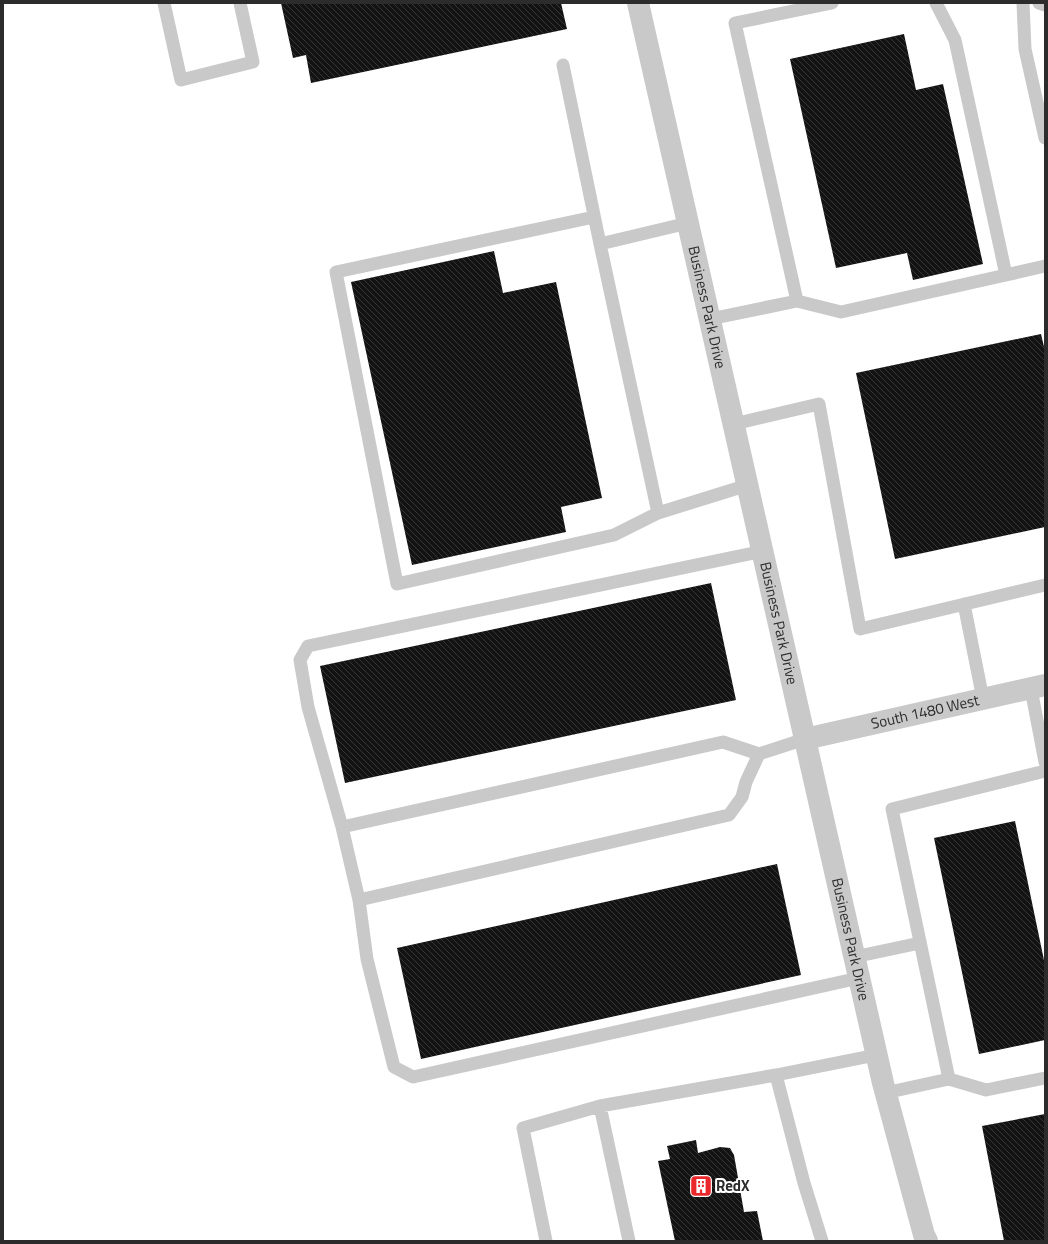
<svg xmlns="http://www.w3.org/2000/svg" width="1048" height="1244" viewBox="0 0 1048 1244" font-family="'Titillium Web',sans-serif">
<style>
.building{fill:url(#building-back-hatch)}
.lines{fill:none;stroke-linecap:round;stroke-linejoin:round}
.service{stroke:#c9c9c9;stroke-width:13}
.minor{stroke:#c9c9c9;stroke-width:22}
.tertiary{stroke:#c9c9c9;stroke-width:22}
.labels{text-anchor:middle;stroke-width:4;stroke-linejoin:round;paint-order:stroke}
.street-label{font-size:15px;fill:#2c2c2c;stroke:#fff}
.poi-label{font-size:15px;font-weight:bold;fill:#2c2c2c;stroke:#fff;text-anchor:start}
</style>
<defs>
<pattern id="building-back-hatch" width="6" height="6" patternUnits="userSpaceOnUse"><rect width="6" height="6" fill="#131313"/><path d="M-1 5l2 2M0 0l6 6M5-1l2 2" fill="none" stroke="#363636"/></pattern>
</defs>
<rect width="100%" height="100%" fill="#fff"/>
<path class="building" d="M281,3H561L567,29L311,83L306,55L293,58Z
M904,34L916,90L943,84L983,264L913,280L907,253L836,268L790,59Z
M494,251L503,293L556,282L602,498L561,507L566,532L412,565L351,282Z
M1041,334L1045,351V527L895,559L856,373Z
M711,583L736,700L345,783L320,666Z
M1015,821L1045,965V1040L979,1054L934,838Z
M777,864L801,975L421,1059L397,948Z
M1045,1114V1241H1004L982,1126Z
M696,1140L698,1153L720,1147L730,1148L734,1155L744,1212L757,1211L763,1241H675L658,1161L670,1159L667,1146Z"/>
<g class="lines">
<path class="service" d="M164,3L181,80L253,62L240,3
M1023,3L1025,49L1045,138
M1039,3L1045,5
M563,65L600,244
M594,217L336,272L397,584L614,535L658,513
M688,223L600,244L658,513L748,485
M1006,275L1045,266
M797,301L841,312L1006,275L955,40L936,3
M710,319L797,301L735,23L832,3
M734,424L819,404L860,629L1045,585
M964,604L983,699
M1031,689L1045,762
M759,754L746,782L742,797L729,815L359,900L342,827L723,742L759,754L805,739
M342,827L308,707L300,660L308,646L763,551
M359,900L367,959L394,1067L413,1077L859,978
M854,957L920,943
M949,1079L892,809L1045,771
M885,1093L949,1079L986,1090L1045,1078
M600,1106L629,1241
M546,1241L523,1128L600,1106L776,1075
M822,1241L804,1183L776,1075L876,1055"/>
<path class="minor" id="s1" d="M805,739L1045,685"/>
<path class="tertiary" id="s2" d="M638,3L883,1083L924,1235L927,1241"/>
</g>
<defs>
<g id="building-square" transform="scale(1.15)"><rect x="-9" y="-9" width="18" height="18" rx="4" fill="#ea272b" stroke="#fff"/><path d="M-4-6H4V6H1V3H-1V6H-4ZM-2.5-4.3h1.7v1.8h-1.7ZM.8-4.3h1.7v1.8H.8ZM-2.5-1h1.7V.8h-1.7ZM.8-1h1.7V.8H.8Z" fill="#fff"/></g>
</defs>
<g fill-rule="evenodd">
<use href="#building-square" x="701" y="1186"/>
</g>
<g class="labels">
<g class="street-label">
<text dy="5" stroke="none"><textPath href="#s2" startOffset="312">Business Park Drive</textPath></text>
<text dy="5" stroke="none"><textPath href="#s2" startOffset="636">Business Park Drive</textPath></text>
<text dy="5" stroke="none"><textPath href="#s1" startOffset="123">South 1480 West</textPath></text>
<text dy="5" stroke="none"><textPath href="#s2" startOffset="960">Business Park Drive</textPath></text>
</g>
<g class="poi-label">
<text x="716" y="1191">RedX</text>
</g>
</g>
<rect width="1048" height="1244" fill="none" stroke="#2c2c2c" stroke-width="8"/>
</svg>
